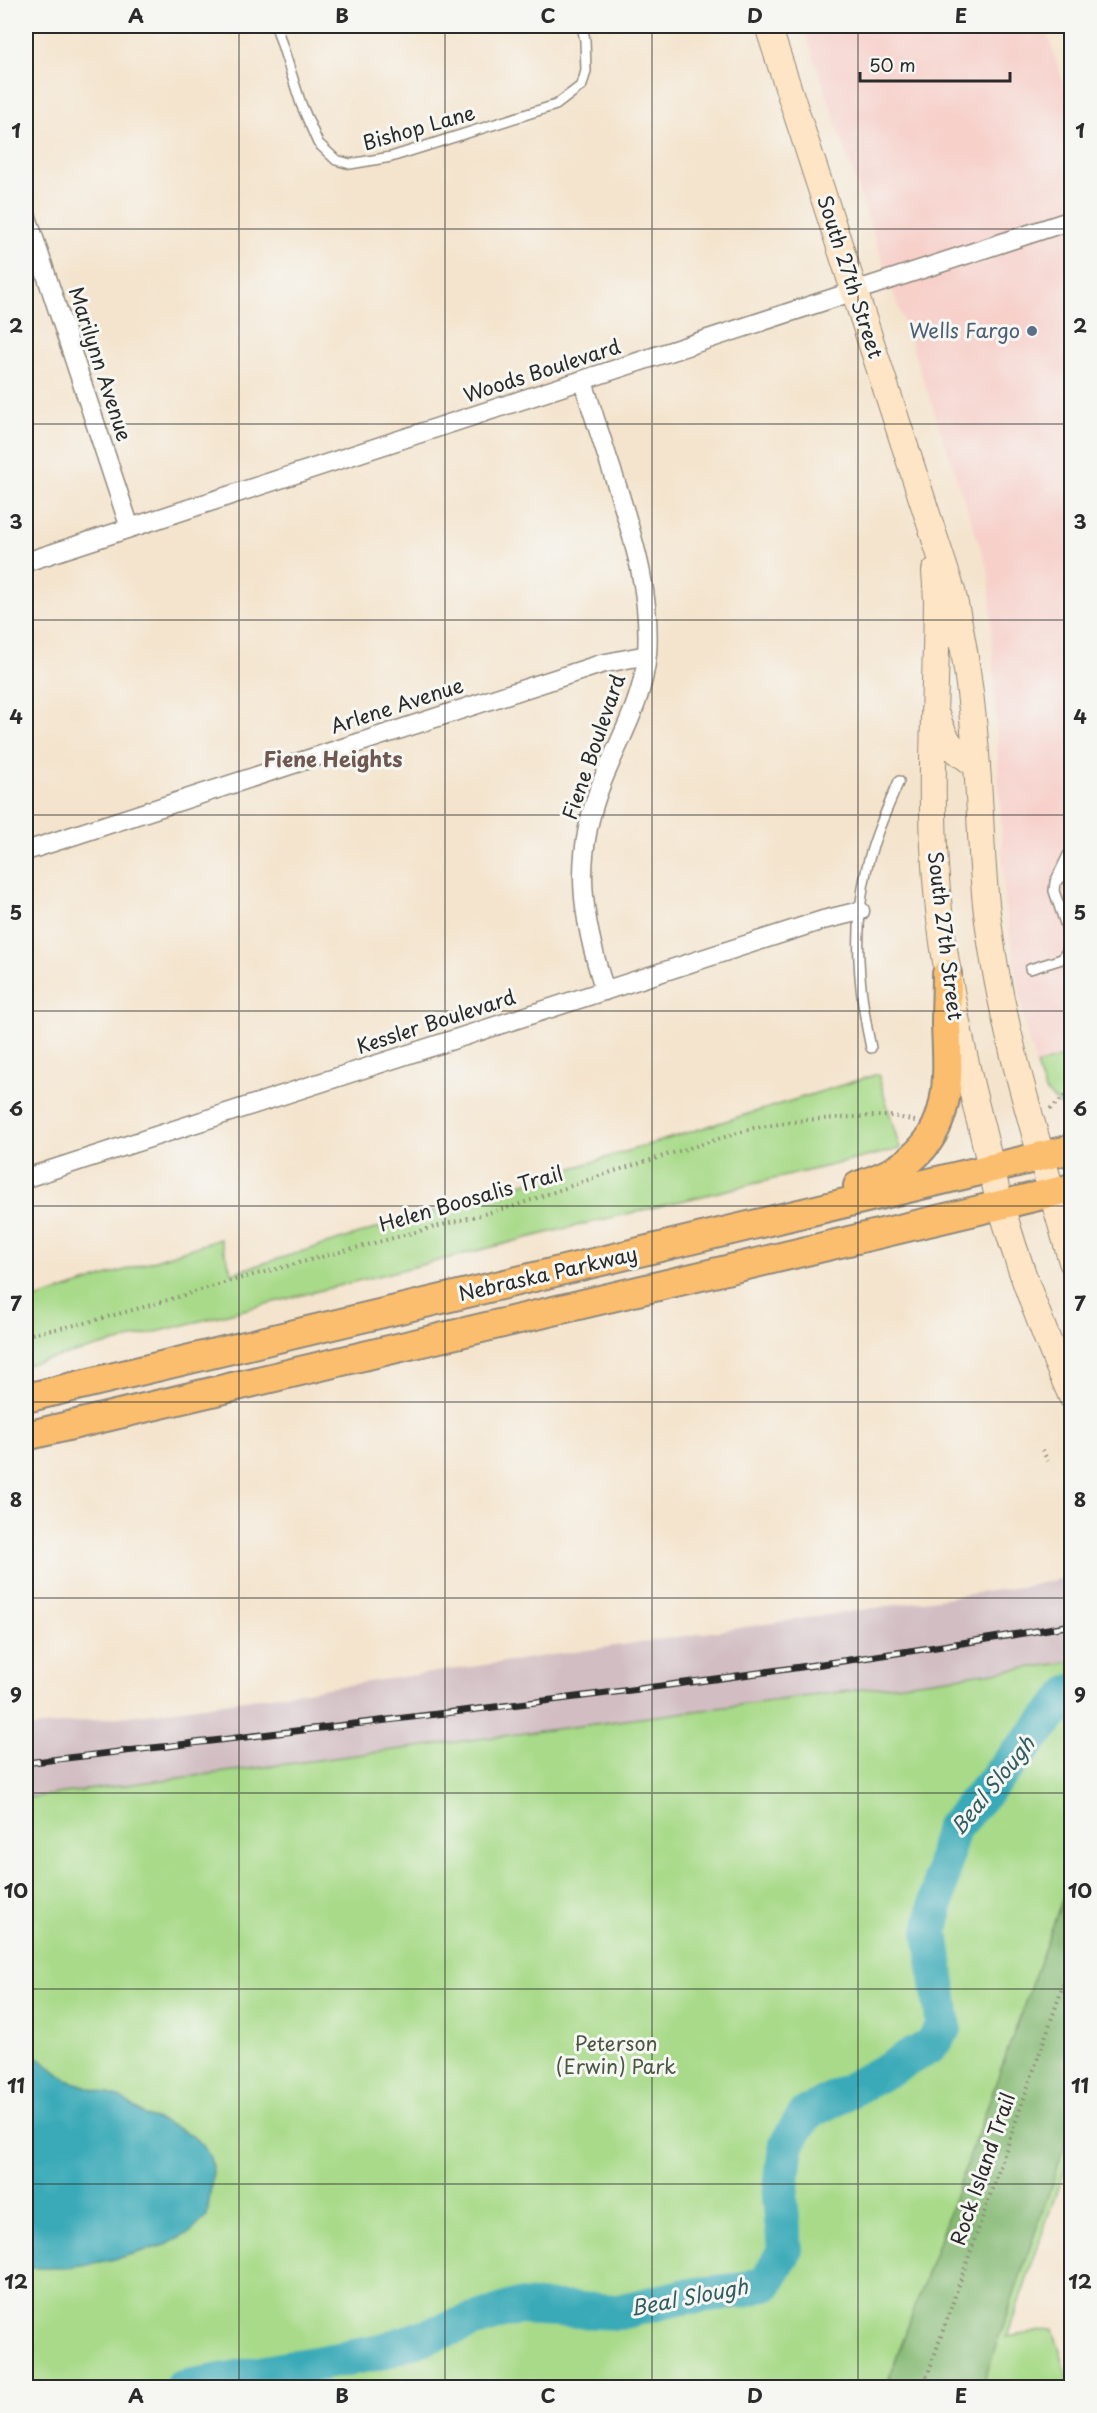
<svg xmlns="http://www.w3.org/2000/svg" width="1097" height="2413" viewBox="0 0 1097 2413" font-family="'Playpen Sans',sans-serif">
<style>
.built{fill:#f7d0ca}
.industrial{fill:#d2bec2}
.green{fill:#a8da89;stroke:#6a825a;stroke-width:1.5}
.forest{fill:#86ba75;stroke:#587250;stroke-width:1.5}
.water{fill:#3aaab8;stroke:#326a72;stroke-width:1.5}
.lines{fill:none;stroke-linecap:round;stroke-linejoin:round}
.river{stroke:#3aaab8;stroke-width:36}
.lane-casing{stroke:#90887c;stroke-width:12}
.street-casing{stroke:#90887c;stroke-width:21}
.secondary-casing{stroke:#90887c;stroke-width:28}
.primary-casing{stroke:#90887c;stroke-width:32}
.path{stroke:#90887c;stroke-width:4;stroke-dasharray:1.5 4.5;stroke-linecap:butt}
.lane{stroke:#fff;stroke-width:9}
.street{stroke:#fff;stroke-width:18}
.secondary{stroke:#fde5c5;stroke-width:26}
.primary{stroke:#fabe6e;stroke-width:28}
.rail-casing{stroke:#2b2b2b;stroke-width:7}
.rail{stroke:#f6f6f2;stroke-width:4.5;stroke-dasharray:14;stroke-linecap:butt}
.grid{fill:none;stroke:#2b2b2b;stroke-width:1.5;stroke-opacity:0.55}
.service-dot{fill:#5c6f8a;stroke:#f6f6f2;stroke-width:2}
.labels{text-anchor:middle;stroke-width:6;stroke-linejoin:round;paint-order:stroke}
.street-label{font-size:20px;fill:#2b2b2b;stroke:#f6f6f2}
.service-label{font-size:20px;fill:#4e5e75;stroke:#f6f6f2;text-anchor:end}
.park-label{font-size:20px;fill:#4a5742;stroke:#f6f6f2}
.neighbourhood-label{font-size:21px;font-weight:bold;fill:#6f5752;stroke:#f6f6f2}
.water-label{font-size:21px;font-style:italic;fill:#315e63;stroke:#f6f6f2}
.neatline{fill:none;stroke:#2b2b2b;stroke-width:2}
.grid-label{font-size:20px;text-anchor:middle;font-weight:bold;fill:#2b2b2b}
</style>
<rect width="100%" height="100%" fill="#f6f6f2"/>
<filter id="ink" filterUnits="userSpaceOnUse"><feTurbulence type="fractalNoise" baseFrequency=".0167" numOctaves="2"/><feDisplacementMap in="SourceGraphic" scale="12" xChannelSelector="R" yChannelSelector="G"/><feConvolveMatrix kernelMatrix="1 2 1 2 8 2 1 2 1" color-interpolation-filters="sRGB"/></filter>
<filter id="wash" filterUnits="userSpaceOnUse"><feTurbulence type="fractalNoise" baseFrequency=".008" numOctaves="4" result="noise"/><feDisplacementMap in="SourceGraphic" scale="24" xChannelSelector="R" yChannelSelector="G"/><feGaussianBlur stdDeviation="1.35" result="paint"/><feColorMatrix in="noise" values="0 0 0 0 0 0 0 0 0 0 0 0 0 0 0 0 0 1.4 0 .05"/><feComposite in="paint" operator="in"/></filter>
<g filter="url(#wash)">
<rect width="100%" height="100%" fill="#f4e4cd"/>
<path class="built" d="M803,26H1045L1071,107L1072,1054L1036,1065L1027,1035L1005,907L989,573Z"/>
<path class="industrial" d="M1071,1577V1662L26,1798V1728L162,1712L1026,1586Z"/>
<path class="green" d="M1071,1054V1108L1065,1110L1045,1091L1036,1065Z
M878,1074L900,1149L559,1230L26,1365V1302L220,1239L232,1273Z
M1071,1662V2149L1007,2337L1053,2329L1071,2387H845L846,2384L823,2388L26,2387V1798Z"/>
<path class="forest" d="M1071,1875V2128L982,2387H886Z"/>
<path class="water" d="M26,2048L67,2080L121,2098L146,2116L164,2122L189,2134L202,2144L210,2157L213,2172L207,2216L191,2232L166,2245L111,2260L63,2268H26Z"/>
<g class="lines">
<path class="river" d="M182,2388L376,2353L515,2307L619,2312L682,2297L744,2290L767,2282L785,2250L780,2198L786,2145L806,2114L929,2047L944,2028L931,1931L951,1830L1072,1692"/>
</g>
</g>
<g filter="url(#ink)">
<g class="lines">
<g class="lane-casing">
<path id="lane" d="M276,26L301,104L318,143L336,160L350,164L391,157L556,105L582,85L586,71L585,40L582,26
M1057,881L1072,869
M1030,969L1062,959L1070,946L1068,932L1054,891L1055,882L1068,855L1072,852
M871,1048C858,988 853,928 867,867C874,837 887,809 899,781"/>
</g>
<g class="street-casing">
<path id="street" d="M26,214L130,528
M583,381C594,417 606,453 618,489C635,544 651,596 647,654C643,702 619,739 602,782C572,857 581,916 605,991
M26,562L1072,220
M26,851L601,664L647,655
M26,1178L823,920L860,911"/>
</g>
<g class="secondary-casing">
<path id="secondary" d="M768,26L952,591C966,649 973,708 977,767C981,815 981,864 987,913C1001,1032 1039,1146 1072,1262
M935,571L937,600C936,697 928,795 937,891C944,968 960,1042 979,1118C987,1147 992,1177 1001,1206C1020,1271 1044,1335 1072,1397
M937,717C947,745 952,749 977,765"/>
</g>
<g class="primary-casing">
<path id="primary" d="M858,1186C877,1179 896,1172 911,1159C953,1125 948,1073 946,1025C946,1008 947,991 947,974
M26,1398L1072,1149
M26,1436L1072,1188"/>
</g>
<path class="path" d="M1050,1109L1072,1091
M26,1335L85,1323L151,1305L227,1282L514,1206L602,1175L754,1128L805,1120L870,1116H893L915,1121
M1042,1450L1048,1461
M923,2388L1072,1960"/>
<use href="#lane" class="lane"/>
<use href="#street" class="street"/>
<use href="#secondary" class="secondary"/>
<use href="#primary" class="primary"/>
<g class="rail-casing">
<path id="rail" d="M26,1763C374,1721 725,1684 1072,1625"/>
</g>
<use href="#rail" class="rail"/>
</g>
</g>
<path class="grid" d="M239,26V2388M445,26V2388M652,26V2388M858,26V2388M26,229H1072M26,424H1072M26,620H1072M26,815H1072M26,1011H1072M26,1206H1072M26,1402H1072M26,1598H1072M26,1793H1072M26,1989H1072M26,2184H1072"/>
<circle class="service-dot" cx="1032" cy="331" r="6"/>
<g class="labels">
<g class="street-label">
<text transform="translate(419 128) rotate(-16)" y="7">Bishop Lane</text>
<text transform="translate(850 277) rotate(72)" y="7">South 27th Street</text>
<text transform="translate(100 364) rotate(72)" y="7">Marilynn Avenue</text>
<text transform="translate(542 371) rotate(-18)" y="7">Woods Boulevard</text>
<text transform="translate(397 706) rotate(-18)" y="7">Arlene Avenue</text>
<text transform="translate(594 747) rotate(-71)" y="7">Fiene Boulevard</text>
<text transform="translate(945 936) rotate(83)" y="7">South 27th Street</text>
<text transform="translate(436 1022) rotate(-18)" y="7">Kessler Boulevard</text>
<text transform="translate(471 1199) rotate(-16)" y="7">Helen Boosalis Trail</text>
<text transform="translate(548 1274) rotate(-13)" y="7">Nebraska Parkway</text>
<text transform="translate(983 2169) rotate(-71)" y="7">Rock Island Trail</text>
</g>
<g class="service-label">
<text x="1020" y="338">Wells Fargo</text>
</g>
<g class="park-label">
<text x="616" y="2051">Peterson<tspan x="616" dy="23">(Erwin) Park</tspan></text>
</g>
<g class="neighbourhood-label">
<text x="333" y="767">Fiene Heights</text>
</g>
<g class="water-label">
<text transform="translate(993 1786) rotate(-51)" y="7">Beal Slough</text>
<text transform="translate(689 2298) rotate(-11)" y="7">Beal Slough</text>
</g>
</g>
<rect width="1097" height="2413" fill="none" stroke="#f6f6f2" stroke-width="66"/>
<path d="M860 72v9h150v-9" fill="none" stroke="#2b2b2b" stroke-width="3"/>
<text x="869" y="72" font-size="18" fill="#2b2b2b" stroke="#f6f6f2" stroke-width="4.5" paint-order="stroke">50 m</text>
<rect x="33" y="33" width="1031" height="2347" class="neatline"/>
<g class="grid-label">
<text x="136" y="23">A</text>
<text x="342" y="23">B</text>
<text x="548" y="23">C</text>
<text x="755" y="23">D</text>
<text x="961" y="23">E</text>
<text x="16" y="138">1</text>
<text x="1080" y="138">1</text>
<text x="16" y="333">2</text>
<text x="1080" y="333">2</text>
<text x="16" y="529">3</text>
<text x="1080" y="529">3</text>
<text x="16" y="724">4</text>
<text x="1080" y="724">4</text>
<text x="16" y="920">5</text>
<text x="1080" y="920">5</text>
<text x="16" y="1116">6</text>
<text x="1080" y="1116">6</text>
<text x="16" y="1311">7</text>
<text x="1080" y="1311">7</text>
<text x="16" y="1507">8</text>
<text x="1080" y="1507">8</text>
<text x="16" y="1702">9</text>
<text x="1080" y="1702">9</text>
<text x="16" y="1898">10</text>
<text x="1080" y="1898">10</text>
<text x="16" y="2093">11</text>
<text x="1080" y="2093">11</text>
<text x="16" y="2289">12</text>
<text x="1080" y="2289">12</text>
<text x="136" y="2403">A</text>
<text x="342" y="2403">B</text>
<text x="548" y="2403">C</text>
<text x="755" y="2403">D</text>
<text x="961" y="2403">E</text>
</g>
</svg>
